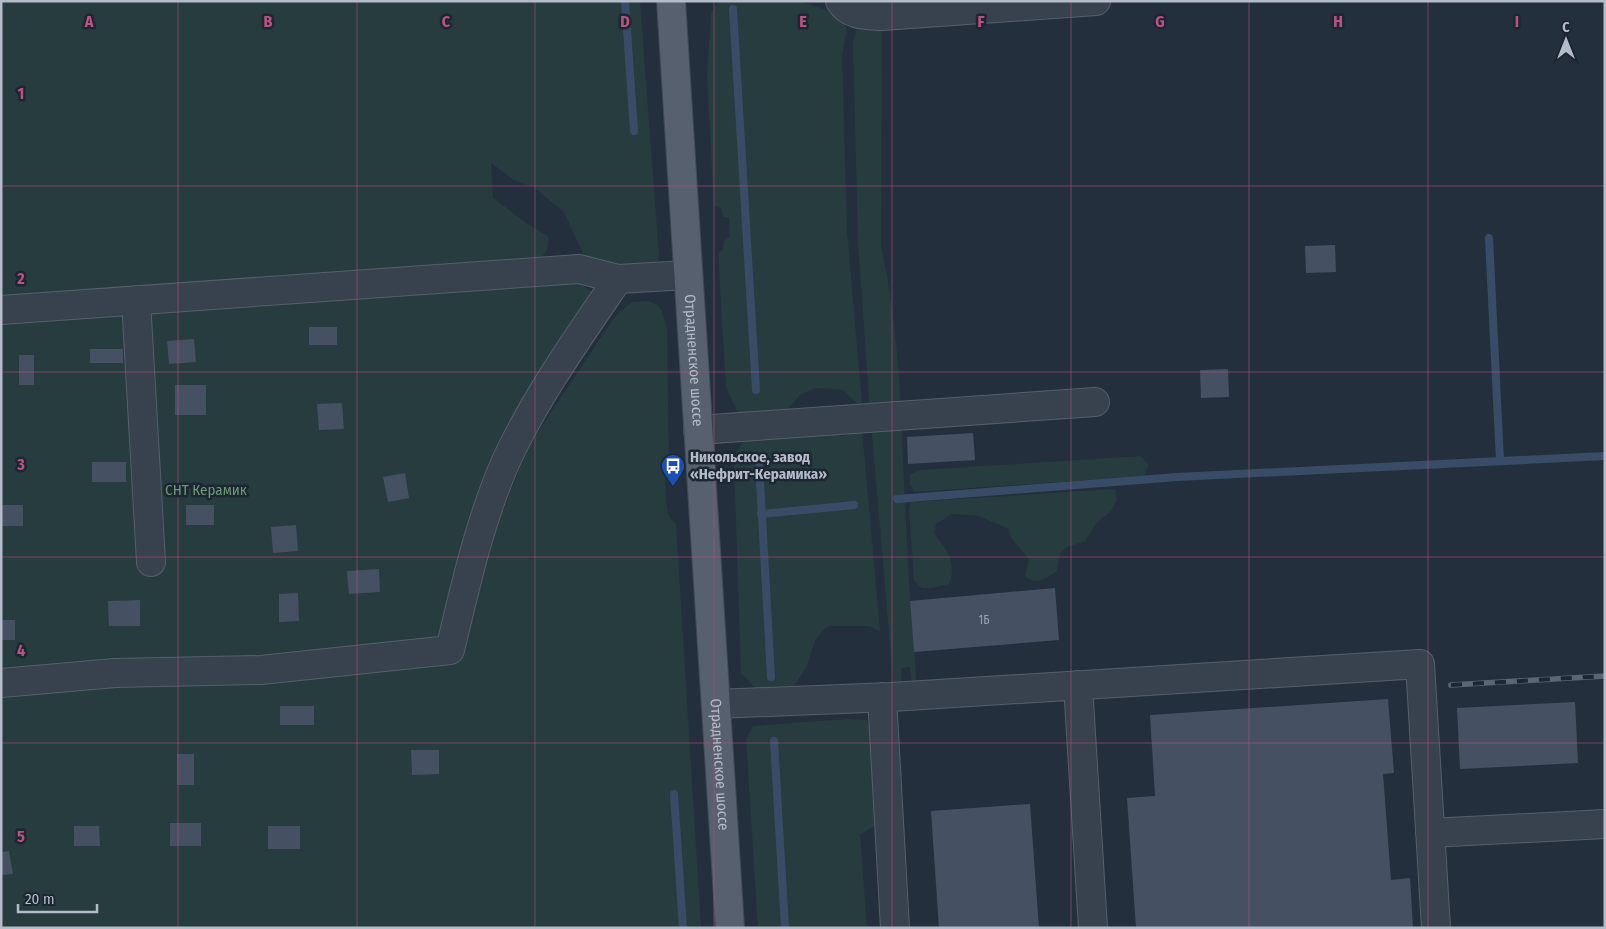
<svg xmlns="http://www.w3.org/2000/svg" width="1606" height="929" viewBox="0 0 1606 929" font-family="'Fira Sans Condensed',sans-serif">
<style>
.green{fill:#263c3f}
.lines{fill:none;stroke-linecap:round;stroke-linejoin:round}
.stream{stroke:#394c67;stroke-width:8}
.building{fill:#455162}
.minor-casing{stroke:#565f6c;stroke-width:30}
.major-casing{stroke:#414a57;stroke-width:30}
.minor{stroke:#38414e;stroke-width:28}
.major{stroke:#56606e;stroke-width:28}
.rail-casing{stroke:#5a6575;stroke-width:5.5}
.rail{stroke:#1d2633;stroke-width:4;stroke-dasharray:11;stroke-linecap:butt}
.grid{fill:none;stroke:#bd5182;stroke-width:1;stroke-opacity:0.55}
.labels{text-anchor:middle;stroke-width:5;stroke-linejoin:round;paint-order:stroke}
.number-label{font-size:12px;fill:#98a1af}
.street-label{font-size:15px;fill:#b4bcc9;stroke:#1d2633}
.poi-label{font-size:15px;font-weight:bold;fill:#b4bcc9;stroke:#1d2633;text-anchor:start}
.park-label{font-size:15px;fill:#6b9a76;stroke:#1d2633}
.grid-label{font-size:16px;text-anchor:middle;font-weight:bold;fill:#bd5182;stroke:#1d2633;stroke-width:5;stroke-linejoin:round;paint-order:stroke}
</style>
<rect width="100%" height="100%" fill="#242f3e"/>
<path class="green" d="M1,1H640L659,257L655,274L585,258L564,212L533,187L514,180L491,163L493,198L532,227L548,236C550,248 546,254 536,262L579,283L597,295L493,463L459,557L439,665H453L480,568L523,460L537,433L616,315L632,302L648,301L658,305L662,312L667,328L669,470L665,477L667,509L670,518L676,523L701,928H1Z
M718,1H799L835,13L847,28L842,56L847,230L862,404H858L843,390L816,388L801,394L784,413L745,417L737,411L726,387L718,253L723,250L724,241L730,237L729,218L723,217L721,208L714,206L707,75L711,14Z
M882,26L881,246C893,300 898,355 901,410L870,411L858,242L853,43L857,28Z
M901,421L910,601L917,690H912L910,667L901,668L902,692L894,689L871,423Z
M810,430L842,436L862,430L880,631L869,626H830L823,630L815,641L806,668L794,686L789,690L760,693L741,673L734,461C736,452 739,445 747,439Z
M1141,456L1149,465L1144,476L914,492L910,484V474L920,470Z
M1115,489L1117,499L1111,511L1097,523L1085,541L1067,547L1060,553L1057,571C1044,579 1040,585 1025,577L1029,559L1011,538L1009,529L979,516L952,514L936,524L934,533C946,550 958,562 949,584L931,588H922L914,581L909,509L911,502Z
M847,719L866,720L872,731L879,824L860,834L867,928H758L746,739L753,726Z"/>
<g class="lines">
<path class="stream" d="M625,1L634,131
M733,9L756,390
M1489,238L1500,461
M759,463L771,677
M897,499L1177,477L1605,456
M761,514L854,505
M774,741L785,928
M674,794L683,928"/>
</g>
<path class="building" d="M1335,245L1336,272L1306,273L1305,246Z
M309,327H337V345H309Z
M194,339L196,362L169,364L167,341Z
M90,349H123V363H90Z
M19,355H34V385H19Z
M1228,369L1229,397L1201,398L1200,370Z
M175,385H206V415H175Z
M342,403L344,429L319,430L317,404Z
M973,433L975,460L908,464L907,437Z
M92,462H126V482H92Z
M405,473L409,498L388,502L383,477Z
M1,505H23V526H1Z
M186,505H214V525H186Z
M296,525L298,551L273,553L271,527Z
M379,569L380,592L349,594L347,571Z
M1055,588L1059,640L914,652L910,601Z
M298,593L299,621L279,622V594Z
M140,600V626H109L108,601Z
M1,620H15V640H1Z
M1388,699L1394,773L1383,774L1391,880L1410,878L1413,928H1136L1127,798L1155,796L1150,715Z
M1575,702L1578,763L1460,769L1457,708Z
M280,706H314V725H280Z
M411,750H439V774L412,775Z
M177,754H194V785H177Z
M1030,804L1039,928H939L931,811Z
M170,823H201V846H170Z
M74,826H99L100,846H74Z
M268,826H300V849H268Z
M9,851L13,874L1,875V852Z"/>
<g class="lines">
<g class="minor-casing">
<path id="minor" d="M840,1C849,16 866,15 882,16L1096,1
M136,300L151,562
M1,310L579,269L618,279
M698,430L1095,402
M1,683L115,673L261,670L450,650C465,587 480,520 506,461C535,398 579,336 618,279L688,275
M1078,685L1093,928
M882,697L895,928
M716,704L891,697L1420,664L1436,928
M1430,833L1605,824"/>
</g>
<g class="major-casing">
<g id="major">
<path id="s1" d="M671,1L730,928"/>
</g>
</g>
<use href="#minor" class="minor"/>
<use href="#major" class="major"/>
<g class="rail-casing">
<path id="rail" d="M1451,685L1605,676"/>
</g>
<use href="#rail" class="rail"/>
</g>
<path class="grid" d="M178,1V928M357,1V928M535,1V928M714,1V928M892,1V928M1071,1V928M1249,1V928M1428,1V928M1,186H1605M1,372H1605M1,557H1605M1,743H1605"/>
<defs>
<g id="bus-pin" transform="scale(1.25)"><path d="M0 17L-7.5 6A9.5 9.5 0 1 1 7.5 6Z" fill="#1a4fb4" stroke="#1d2633"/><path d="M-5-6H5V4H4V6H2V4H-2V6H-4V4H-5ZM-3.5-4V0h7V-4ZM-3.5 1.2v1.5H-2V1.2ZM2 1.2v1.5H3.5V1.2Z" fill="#fff"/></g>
</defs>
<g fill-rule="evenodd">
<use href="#bus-pin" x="673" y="466"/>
</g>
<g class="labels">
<g class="number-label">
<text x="984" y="624">1Б</text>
</g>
<g class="street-label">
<text dy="5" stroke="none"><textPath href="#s1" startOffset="360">Отрадненское шоссе</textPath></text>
<text dy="5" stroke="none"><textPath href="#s1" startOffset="765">Отрадненское шоссе</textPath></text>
</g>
<g class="poi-label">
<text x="690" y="462">Никольское, завод<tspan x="690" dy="17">«Нефрит-Керамика»</tspan></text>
</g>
<g class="park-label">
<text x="206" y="495">СНТ Керамик</text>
</g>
</g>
<g class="grid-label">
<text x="89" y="27">A</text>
<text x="268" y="27">B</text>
<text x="446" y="27">C</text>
<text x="625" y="27">D</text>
<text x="803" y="27">E</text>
<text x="981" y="27">F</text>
<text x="1160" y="27">G</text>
<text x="1338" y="27">H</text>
<text x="1517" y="27">I</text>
<text x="21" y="99">1</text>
<text x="21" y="284">2</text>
<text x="21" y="470">3</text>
<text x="21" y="656">4</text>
<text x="21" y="842">5</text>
</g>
<rect width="1606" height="929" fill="none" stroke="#b4bcc9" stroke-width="5"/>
<g transform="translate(1566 40)" stroke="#1d2633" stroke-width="4" paint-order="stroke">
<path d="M0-4L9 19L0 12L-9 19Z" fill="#b4bcc9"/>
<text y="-8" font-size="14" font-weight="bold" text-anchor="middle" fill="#b4bcc9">С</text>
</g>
<path d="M18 904v8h79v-8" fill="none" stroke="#b4bcc9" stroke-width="2.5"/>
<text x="25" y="904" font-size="15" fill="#b4bcc9" stroke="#1d2633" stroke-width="4" paint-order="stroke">20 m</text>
</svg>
